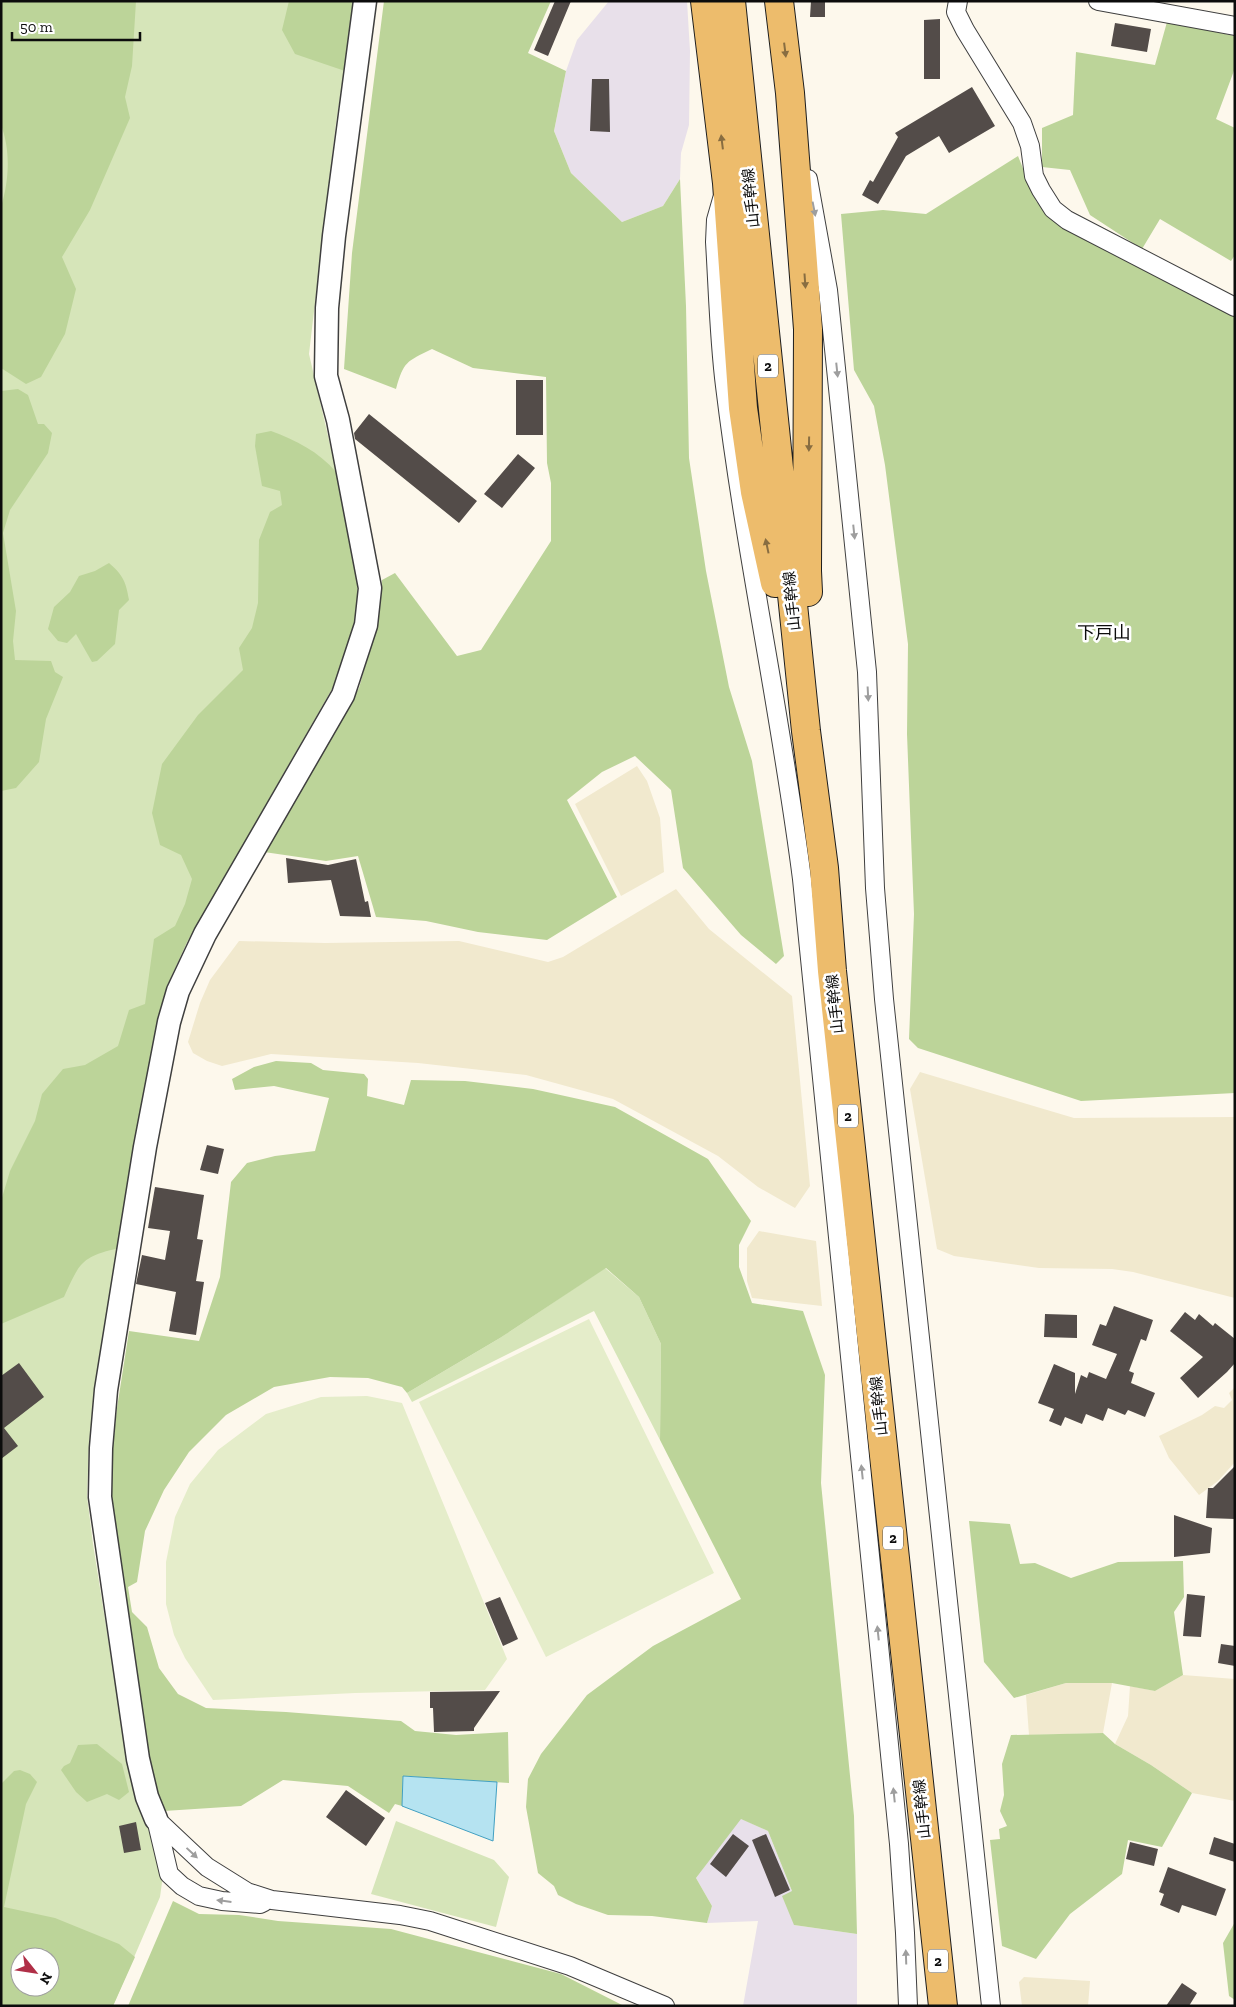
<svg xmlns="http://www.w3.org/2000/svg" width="1236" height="2007" viewBox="0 0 1236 2007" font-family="'Zilla Slab','Noto Sans JP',serif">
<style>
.industrial{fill:#e8e0ea}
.farmland{fill:#f1e9ce}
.green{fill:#d6e5b9;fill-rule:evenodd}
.forest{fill:#bcd499;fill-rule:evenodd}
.pitch{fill:#e5edca}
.water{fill:#b5e3f1;stroke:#42a0c2}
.building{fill:#534c49}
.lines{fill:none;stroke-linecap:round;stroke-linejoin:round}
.minor-casing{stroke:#3f3f3f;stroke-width:20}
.tertiary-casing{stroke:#3f3f3f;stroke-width:25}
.primary-casing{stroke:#1d1d1d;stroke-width:30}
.minor{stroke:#fff;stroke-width:18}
.tertiary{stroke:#fff;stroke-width:22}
.primary{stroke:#edbc6c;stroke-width:28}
.oneway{fill:#886d41}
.oneway2{fill:#9e9e9e}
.labels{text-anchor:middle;stroke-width:5;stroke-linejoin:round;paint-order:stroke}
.shield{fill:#fff;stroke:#555;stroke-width:1}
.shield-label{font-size:14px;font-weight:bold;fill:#0c0c0c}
.street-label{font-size:15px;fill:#0c0c0c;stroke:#fff}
.quarter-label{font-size:18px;fill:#0c0c0c;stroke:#fff}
</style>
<rect width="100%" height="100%" fill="#fdf8ec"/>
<path class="industrial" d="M609,1H687L690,51L689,125L681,153L680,179L663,206L622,222L571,173L554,131L566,71L577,40Z
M740,1818L768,1831L792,1891L794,1925L857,1934V2006H743L758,1921L707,1923L712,1906L696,1878Z"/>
<path class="farmland" d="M637,766L647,781L660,818L664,872L621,896L575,804Z
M676,889L709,929L792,996L810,1186L795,1208L758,1187L718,1156L613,1099L526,1075L418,1063L271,1054L222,1066L207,1061L193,1053L188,1042L200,1003L210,980L239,941L325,943L459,941L548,962L563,957Z
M920,1072L1074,1118L1235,1117V1298L1133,1272L1112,1269L1039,1268L954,1256L937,1249L910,1089Z
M759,1231L816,1241L822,1306L752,1298L747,1281V1248Z
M1235,1387V1462L1218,1481L1199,1495L1169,1458L1159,1436L1202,1415L1215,1406L1224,1408L1232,1400L1229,1393Z
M1183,1675L1235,1679V1801L1192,1793L1151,1765L1115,1744L1128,1716L1130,1686L1155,1691Z
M1066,1683H1112L1103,1733L1029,1735L1026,1695Z
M1024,1977L1090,1981L1088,2006H1022L1019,1982Z"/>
<path class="green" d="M1,1H355L336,123L309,354L357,561L333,687L187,942L167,986L162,1005L99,1367L89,1445L87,1496L93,1544L120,1714L131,1775L141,1800L163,1875L160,1897L113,2006H1ZM20,1957H50V1987H20Z
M605,1268L639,1297L661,1344L660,1440L594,1311L412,1402L407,1393L500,1338Z
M396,1821L494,1860L509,1877L496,1927L371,1894Z"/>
<path class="forest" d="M1,1H136L132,66L125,97L130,118L90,210L62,257L76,289L65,334L41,377L26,384L1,368V207C9,181 11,151 1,125Z
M289,1H355L345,71L295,54L282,30Z
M384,1H551L528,53L566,71L554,131L571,173L622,222L663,206L680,179L686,306L689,458L706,571L729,687L752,761L784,956L776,964L741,935L683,868L671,790L635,756L602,772L567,800L617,897L547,940L478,932L426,921L376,917L358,856L326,861L264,852L359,688L377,624L382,580L395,573L457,656L481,650L551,541V483L547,463L546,377L473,368L432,349C406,362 404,361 396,389L344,369L352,253Z
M1167,22L1235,36V68L1216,119L1235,128V255L1231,261L1160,219L1142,249L1090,215L1070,170L1042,167V128L1073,115L1076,52L1155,65Z
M1018,156L1036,201L1058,224L1235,315V1093L1081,1101L918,1048L909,1039L914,914L907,734L908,644L885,465L874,406L854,370L841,214L883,210L926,214Z
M18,389L28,395L38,424H44L52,433L48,453L10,510L3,533L16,611L13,641L15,660L51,661L55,672L63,677L46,719L39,762L16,788L1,791V391Z
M271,431C296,440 319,452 336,472L357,561L358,612L333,687L187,942L167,986L162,1005L119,1248C81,1257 80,1262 64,1297L1,1324V1201L10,1171L35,1121L42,1094L63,1069L85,1065L118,1046L129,1010L145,1004L154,939L175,926L185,904L192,879L181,855L160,845L152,813L162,764L198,715L243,670L239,648L252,628L258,603L259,540L270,512L282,505L280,491L262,486L255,446L256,434Z
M109,563C123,575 126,582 129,600L119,610L115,644L97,661L92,662L76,634L67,643L58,641L48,629L54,607L70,592L79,576L95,571Z
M276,1061L311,1063L323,1070L364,1074L368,1079L367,1096L404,1105L411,1080L465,1081L533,1089L615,1107L708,1159L751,1221L739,1245V1267L752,1303L803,1311L825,1375L821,1483L854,1816L857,1934L794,1925L782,1896L792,1891L768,1831L741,1819L696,1878L712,1906L707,1923L652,1916L608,1915L576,1904L558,1895L554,1886L538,1873L526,1807L528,1779L541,1754L587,1695L653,1646L741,1599L660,1440L661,1344L639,1297L606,1268L500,1338L407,1393L402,1387L368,1378L330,1377L274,1387L226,1415L189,1452L164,1490L145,1531L137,1582L128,1587L132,1612L147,1627L159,1668L178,1694L206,1708L286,1712L401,1721L415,1731L456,1735L508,1732L509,1783L403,1776L402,1806L395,1804L389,1813L348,1786L283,1780L241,1806L164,1811L152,1783L115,1542L110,1470L117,1408L129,1331L199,1341L220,1277L231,1182L247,1163L275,1156L315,1151L329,1098L274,1086L235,1090L232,1079L254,1067Z
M969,1521L1010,1524L1020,1564L1035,1563L1071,1578L1118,1562L1183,1561L1184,1597L1174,1612L1183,1675L1155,1691L1112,1683H1066L1014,1698L984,1662Z
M1103,1733L1115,1744L1151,1765L1192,1793L1162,1847L1128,1840L1122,1874L1070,1914L1036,1959L1002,1946L990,1840L1000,1839L999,1829L1007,1826L1000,1811L1004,1795L1002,1764L1011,1735Z
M97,1744L122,1764L129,1792L119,1800L107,1794L87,1802L76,1792L61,1770L64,1766L70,1763L78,1745Z
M20,1770L30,1774L37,1782L26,1804L4,1907L55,1918L119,1944L135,1957L113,2006H1V1784L14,1771ZM20,1957H50V1987H20Z
M173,1901L199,1914L239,1915L278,1921L391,1929L561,1974L624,2006H128Z
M1235,1922V2000L1229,1996L1223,1943Z"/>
<path class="pitch" d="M589,1319L714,1573L546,1657L419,1402Z
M367,1396L402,1403L507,1659L485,1690L355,1693L213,1700L185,1658L174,1635L166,1604V1562L175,1517L190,1484L218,1450L266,1414L321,1397Z"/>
<path class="water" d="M403,1776L497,1782L493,1841L402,1806Z"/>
<path class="building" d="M555,1H571L548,56L534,50Z
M811,1H825V17H810Z
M940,19V79H924V20Z
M1115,23L1151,29L1147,52L1111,46Z
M592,79H609L610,132L590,131Z
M972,87L995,126L949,153L939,136L906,156L878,204L862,195L870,180L873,182L898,137L895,133Z
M516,380H543V435H516Z
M369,414L477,501L459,523L355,439L354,433Z
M518,454L535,468L502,508L484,494Z
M286,858L328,865L356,859L365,902L368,901L371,917L340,916L331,880L288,883Z
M207,1145L224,1149L218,1174L200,1170Z
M155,1187L204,1195L197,1239L203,1240L196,1281L204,1282L196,1335L169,1331L176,1292L136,1284L142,1255L165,1260L170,1231L148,1228Z
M1114,1306L1153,1320L1146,1341L1141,1339L1129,1371L1134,1373L1131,1383L1155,1393L1145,1417L1128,1410L1125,1415L1108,1408L1103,1421L1086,1414L1082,1424L1065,1417L1061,1426L1049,1421L1054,1409L1038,1403L1054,1364L1075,1373V1394L1081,1375L1087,1378L1089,1372L1106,1379L1117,1354L1092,1345L1100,1324L1106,1326Z
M1185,1312L1195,1320L1199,1314L1213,1326L1215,1323L1235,1339V1363L1227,1372L1198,1398L1180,1378L1203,1357L1170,1331Z
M1045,1314L1077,1315V1338L1044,1337Z
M19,1363L44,1397L4,1428L18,1446L1,1459V1376Z
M1235,1466V1519L1206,1518L1208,1488H1213Z
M1174,1515L1212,1528L1210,1553L1174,1557Z
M1187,1594L1205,1596L1201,1637L1183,1636Z
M500,1597L518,1639L503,1646L485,1603Z
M1221,1644L1235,1646V1666L1218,1663Z
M500,1691L474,1728V1731L434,1732L433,1708H430V1692Z
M346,1790L385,1818L366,1846L326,1817Z
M136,1822L141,1850L124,1853L119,1826Z
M733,1834L749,1846L726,1877L710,1864Z
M766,1834L790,1890L775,1897L752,1840Z
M1214,1837L1235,1844V1862L1209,1854Z
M1130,1842L1158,1849L1154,1866L1126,1859Z
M1168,1867L1226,1889L1216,1916L1182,1905L1179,1913L1160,1905L1164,1894L1159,1892Z
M1182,1983L1197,1993L1189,2006H1166Z"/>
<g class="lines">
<g class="minor-casing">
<path id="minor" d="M958,1L956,12L965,30L1022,123L1030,146L1034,176L1041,190L1053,209L1067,220L1235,307
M1098,1L1235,26
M808,179L828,290L867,672L875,888L884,999L991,2006
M722,199L716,220L715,242C718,290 719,338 725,386C745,551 781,714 802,879L899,1844L905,1933L908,2006
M156,1819L207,1867L247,1892L272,1900L400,1915L430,1921L570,1966L665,2006
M156,1819L169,1874L182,1886L199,1896L222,1901L260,1904L264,1902"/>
</g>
<g class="tertiary-casing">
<path id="tertiary" d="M156,1819L147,1797L138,1759L100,1497L101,1448L106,1390L145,1147L169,1022L178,991L205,934L343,695L366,625L370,588L338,420L326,376L327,308L334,236L365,1"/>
</g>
<g class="primary-casing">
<path id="primary" d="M705,1L727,183L743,408L755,492L775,583
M731,1L806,731L824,868L832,971L943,2006
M779,1L790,93L808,329L807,571L808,592"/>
</g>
<use href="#minor" class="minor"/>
<use href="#tertiary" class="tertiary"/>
<use href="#primary" class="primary"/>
</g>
<defs><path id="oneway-solid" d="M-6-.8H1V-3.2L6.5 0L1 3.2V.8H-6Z" transform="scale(1.25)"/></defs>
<g class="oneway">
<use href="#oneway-solid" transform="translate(785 50) rotate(83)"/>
<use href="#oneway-solid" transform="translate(722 142) rotate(-97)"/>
<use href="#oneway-solid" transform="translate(805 281) rotate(86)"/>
<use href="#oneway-solid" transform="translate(809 444) rotate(91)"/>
<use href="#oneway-solid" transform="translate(767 546) rotate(-102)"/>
</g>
<g class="oneway2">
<use href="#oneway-solid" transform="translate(814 209) rotate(79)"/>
<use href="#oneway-solid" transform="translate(837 370) rotate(84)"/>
<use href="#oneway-solid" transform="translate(854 532) rotate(84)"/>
<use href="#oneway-solid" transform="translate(868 694) rotate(87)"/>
<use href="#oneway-solid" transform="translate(862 1472) rotate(-96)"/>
<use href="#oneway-solid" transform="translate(878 1633) rotate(-96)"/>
<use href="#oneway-solid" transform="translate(894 1795) rotate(-96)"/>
<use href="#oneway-solid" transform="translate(192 1853) rotate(43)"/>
<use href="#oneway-solid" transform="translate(224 1901) rotate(-173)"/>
<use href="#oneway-solid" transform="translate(906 1957) rotate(-92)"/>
</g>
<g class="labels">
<g class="shield">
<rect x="758" y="354.5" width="20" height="23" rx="4"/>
<rect x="838" y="1104.5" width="20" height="23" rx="4"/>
<rect x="883" y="1526.5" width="20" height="23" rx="4"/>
<rect x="928" y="1949.5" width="20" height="23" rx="4"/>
</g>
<g class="shield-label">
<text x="768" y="371">2</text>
<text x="848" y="1121">2</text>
<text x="893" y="1543">2</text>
<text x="938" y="1966">2</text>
</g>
<g class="street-label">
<text transform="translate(751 198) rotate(-96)" y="5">山手幹線</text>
<text transform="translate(792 601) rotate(-96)" y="5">山手幹線</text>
<text transform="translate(835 1004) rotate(-96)" y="5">山手幹線</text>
<text transform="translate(879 1406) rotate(-96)" y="5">山手幹線</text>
<text transform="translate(922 1809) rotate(-96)" y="5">山手幹線</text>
</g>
<g class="quarter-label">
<text x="1104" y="639">下戸山</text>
</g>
</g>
<rect width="1236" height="2007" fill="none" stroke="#0c0c0c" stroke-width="5"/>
<g transform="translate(35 1972) rotate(120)"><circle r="24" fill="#ffffff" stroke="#9e9e9e"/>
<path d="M0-4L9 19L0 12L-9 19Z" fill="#b02f47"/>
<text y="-8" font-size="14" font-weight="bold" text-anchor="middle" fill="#0c0c0c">N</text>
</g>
<path d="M12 32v8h128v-8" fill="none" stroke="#0c0c0c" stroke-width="2.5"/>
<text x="20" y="32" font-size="15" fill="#0c0c0c" stroke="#ffffff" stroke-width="4" paint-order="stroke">50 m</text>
</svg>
